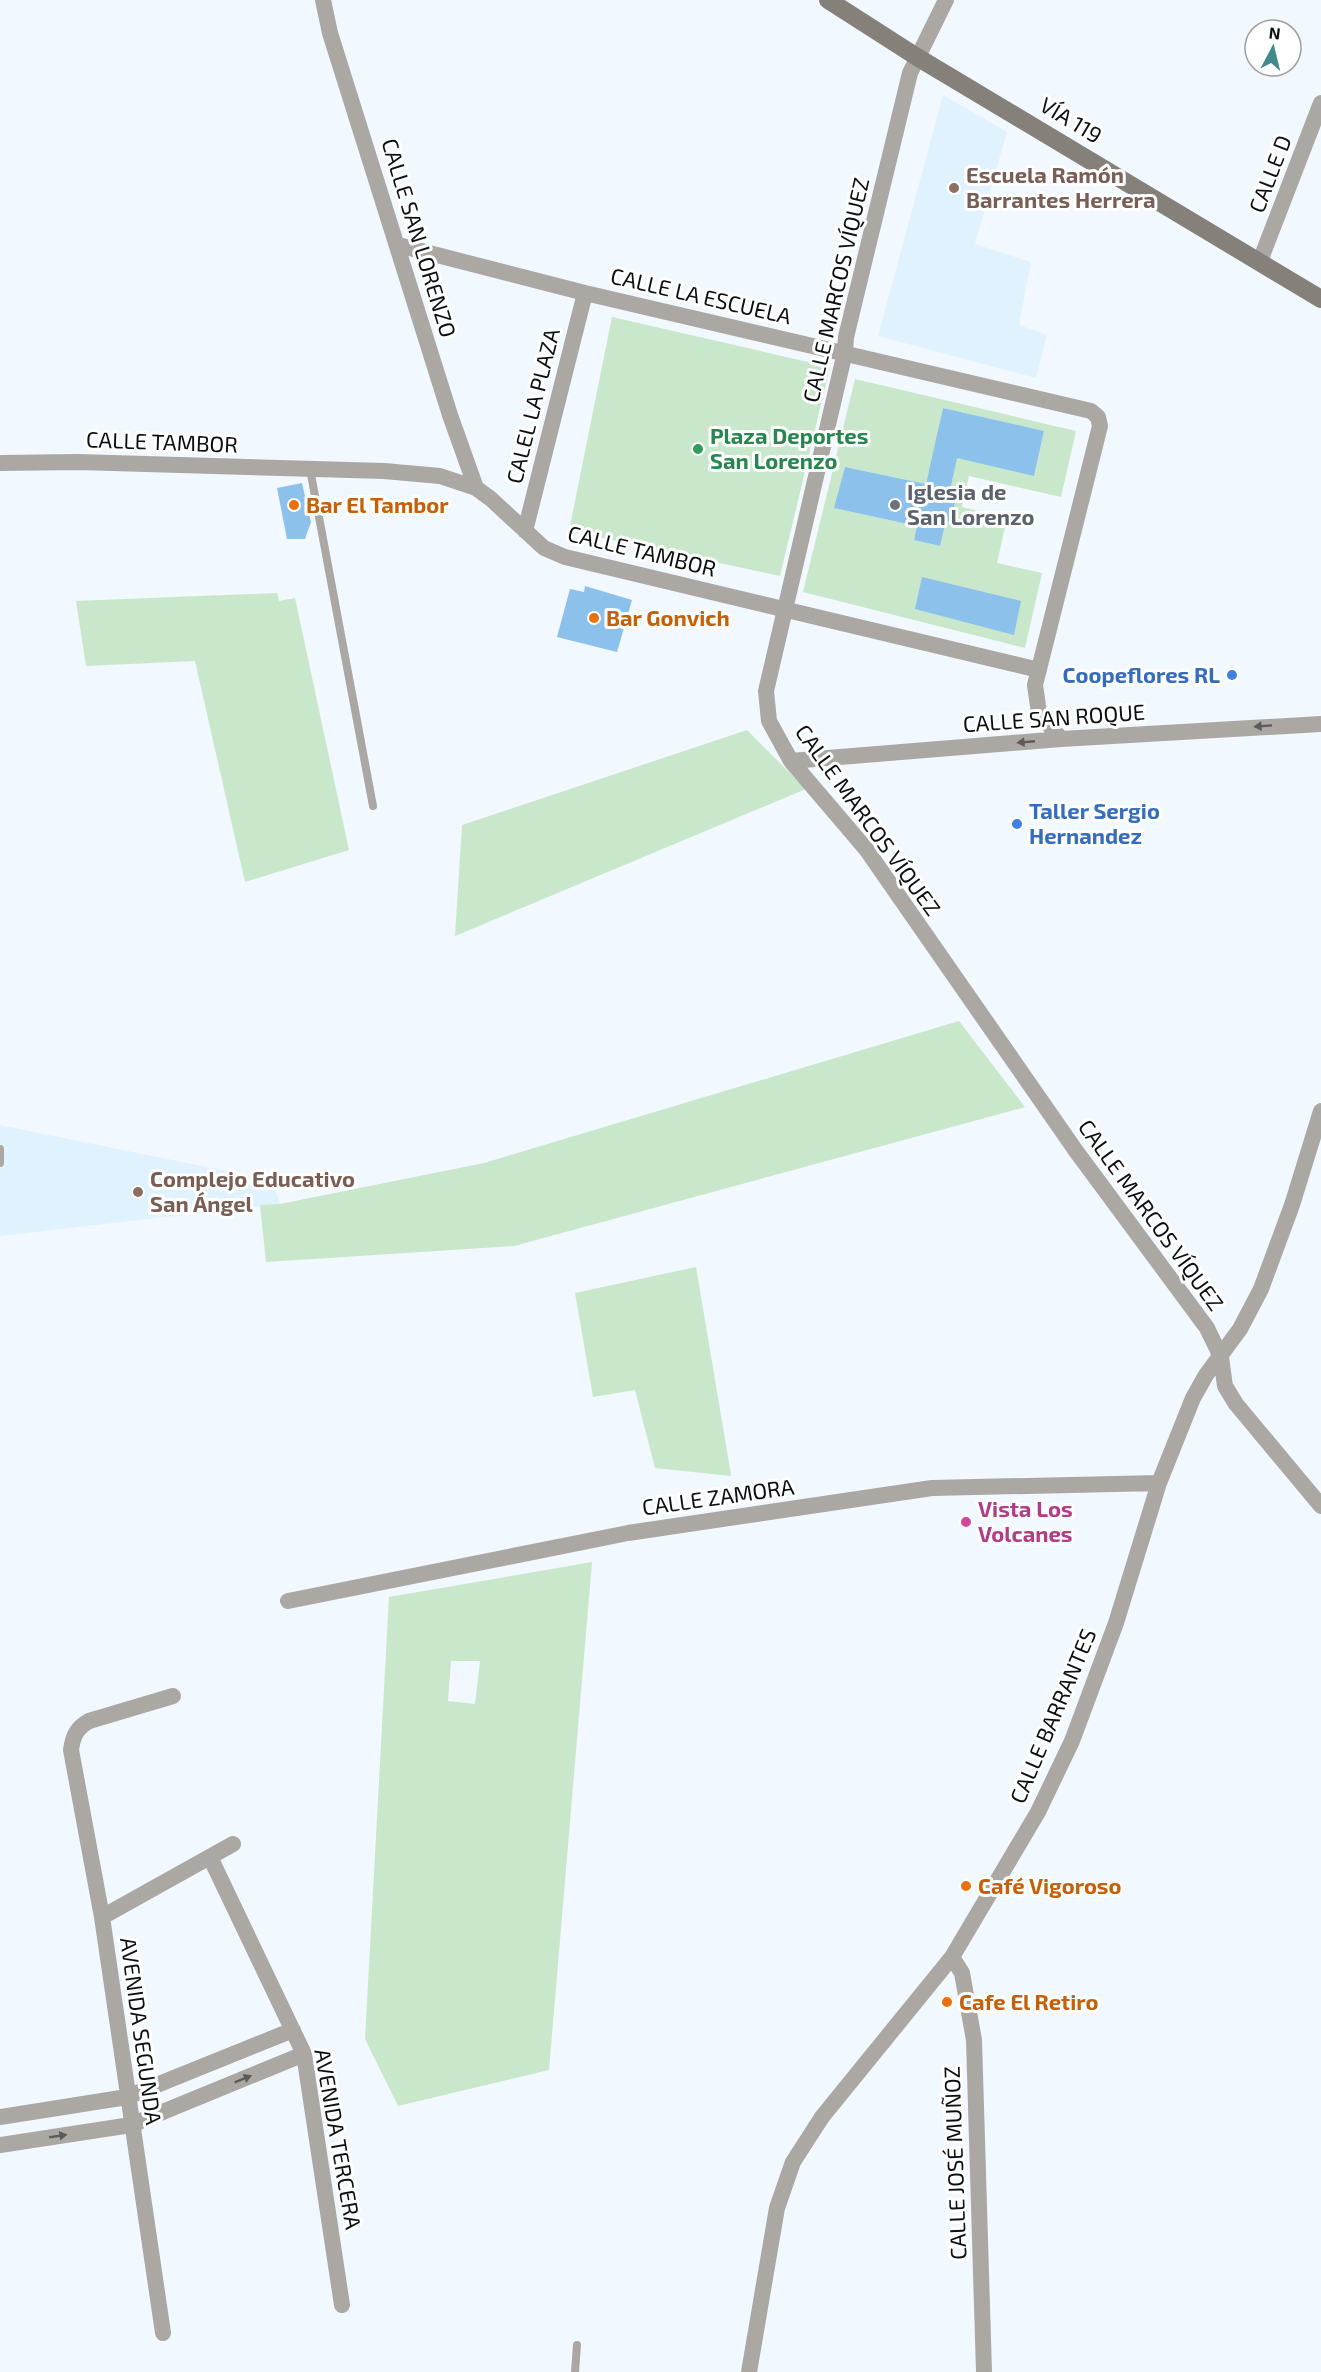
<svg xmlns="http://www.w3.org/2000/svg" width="1321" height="2372" viewBox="0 0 1321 2372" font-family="'Exo 2',sans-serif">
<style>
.built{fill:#e1f2ff}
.green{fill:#c9e7cb;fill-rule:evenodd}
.building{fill:#8bc1ea}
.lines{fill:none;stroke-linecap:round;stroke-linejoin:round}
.service{stroke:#aba7a3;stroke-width:8}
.minor{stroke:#aba7a3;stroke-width:16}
.secondary{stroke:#86807b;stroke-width:18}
.oneway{fill:#5c5b5a}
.education-dot{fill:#8d6e63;stroke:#fff;stroke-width:2}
.leisure-dot{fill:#2e9e5b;stroke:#fff;stroke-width:2}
.food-dot{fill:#e8710a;stroke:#fff;stroke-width:2}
.worship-dot{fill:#6b7280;stroke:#fff;stroke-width:2}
.shop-dot{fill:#3f7fe0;stroke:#fff;stroke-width:2}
.hotel-dot{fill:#d1479c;stroke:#fff;stroke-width:2}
.labels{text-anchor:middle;stroke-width:6;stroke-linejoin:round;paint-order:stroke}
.street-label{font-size:22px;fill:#0c0f11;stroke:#fff}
.education-label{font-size:22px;font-weight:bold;fill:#785e54;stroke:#fff;text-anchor:start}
.leisure-label{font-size:22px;font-weight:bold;fill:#27864d;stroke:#fff;text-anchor:start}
.worship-label{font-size:22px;font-weight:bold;fill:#5b616d;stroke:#fff;text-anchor:start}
.food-label{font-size:22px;font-weight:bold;fill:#c56008;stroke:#fff;text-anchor:start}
.shop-label{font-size:22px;font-weight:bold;fill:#366cbe;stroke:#fff;text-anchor:end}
.hotel-label{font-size:22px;font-weight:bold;fill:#b23c85;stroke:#fff;text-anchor:start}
</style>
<rect width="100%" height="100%" fill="#f1f8ff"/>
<path class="built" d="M943,95L1007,132L975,244L1031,262L1019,325L1047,335L1036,378L878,336Z
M0,1125L271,1180L280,1204L0,1236Z"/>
<path class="green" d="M612,317L830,367L780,576L569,531Z
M855,379L1076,431L1061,497L969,476L962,507L1007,518L997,563L1042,573L1025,648L803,592ZM943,408L1044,431L1034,475L934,452ZM845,467L926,484L929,471L953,477L948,500L955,502L952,522L946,521L940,546L914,540L917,526L835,508Z
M277,593L279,601L295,598L349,850L245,882L195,661L86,666L76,601Z
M747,730L806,789L455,936L462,825Z
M959,1021L1025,1107L514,1246L266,1262L260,1205L280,1204L484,1163Z
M696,1267L731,1475V1476L655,1468L635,1390L593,1397L575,1293Z
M592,1562L549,2070L398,2106L365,2039L389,1597ZM451,1661H480L475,1704L448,1701Z"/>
<path class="building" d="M943,408L1044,431L1034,476L957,458L948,500L955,502L952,522L946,521L940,546L914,540L917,526L834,508L845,467L926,484Z
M302,483L311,522L305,539H287L277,488Z
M922,577L1021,601L1014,635L915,609Z
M585,586L632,600L617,652L557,637L570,589L584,592Z"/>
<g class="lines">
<path class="service" d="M310,469L373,806
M0,1149V1163
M575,2372L577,2345"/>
<path class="minor" d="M323,0L330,33L450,415L476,488
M946,0L910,73L846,337L845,352L766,691L769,721L791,761L866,849L1076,1151L1207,1328L1221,1357L1225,1386L1236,1404L1321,1506
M398,245L585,293L1091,411L1098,417L1100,426L1035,685L1039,713L1061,739
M1260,261L1321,103
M0,463L78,462L384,471L440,476L476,488L491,499L544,548L565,557L1039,670
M525,531L585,293
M791,761L1061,739L1321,724
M288,1601L628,1533L932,1488L1159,1483
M210,1857L304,2054L342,2305
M102,1917L233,1844
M952,1957L962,1973L974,2040L984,2372
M0,2117L127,2097L293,2030
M0,2145L131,2125L304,2054
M163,2333L102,1917L71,1750C73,1735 77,1728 89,1721L173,1696
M749,2372L777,2208L793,2162L822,2117L952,1957L1038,1812L1072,1741L1116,1623L1159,1483L1193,1398L1206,1375L1240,1329L1261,1289L1292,1205L1321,1111"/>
<path class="secondary" d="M828,0L917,57L1321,299"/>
</g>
<defs><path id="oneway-solid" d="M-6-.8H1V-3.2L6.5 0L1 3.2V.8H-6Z" transform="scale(1.5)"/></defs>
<g class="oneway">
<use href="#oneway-solid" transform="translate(1263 726) rotate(176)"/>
<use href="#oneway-solid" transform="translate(1026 742) rotate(175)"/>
<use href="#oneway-solid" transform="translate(243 2079) rotate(-22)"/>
<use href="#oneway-solid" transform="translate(58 2136) rotate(-9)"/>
</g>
<g class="education-dot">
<circle cx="954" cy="188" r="6"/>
<circle cx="138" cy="1192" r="6"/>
</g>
<circle class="leisure-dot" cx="698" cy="449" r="6"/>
<g class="food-dot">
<circle cx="294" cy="505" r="6"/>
<circle cx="594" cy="618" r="6"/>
<circle cx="966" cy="1886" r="6"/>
<circle cx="947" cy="2002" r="6"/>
</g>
<circle class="worship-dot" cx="895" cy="505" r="6"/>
<g class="shop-dot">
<circle cx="1232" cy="675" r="6"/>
<circle cx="1017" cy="824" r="6"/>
</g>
<circle class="hotel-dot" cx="966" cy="1522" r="6"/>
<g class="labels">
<g class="street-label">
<text transform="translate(1071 120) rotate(31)" y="8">VÍA 119</text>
<text transform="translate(1270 174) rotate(-69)" y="8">CALLE D</text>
<text transform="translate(419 238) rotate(73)" y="8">CALLE SAN LORENZO</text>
<text transform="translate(836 290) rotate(-77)" y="8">CALLE MARCOS VÍQUEZ</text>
<text transform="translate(701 296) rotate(13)" y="8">CALLE LA ESCUELA</text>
<text transform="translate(533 406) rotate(-76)" y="8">CALEL LA PLAZA</text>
<text transform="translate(162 442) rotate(2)" y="8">CALLE TAMBOR</text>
<text transform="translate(642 551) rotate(14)" y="8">CALLE TAMBOR</text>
<text transform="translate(1054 718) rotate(-4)" y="8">CALLE SAN ROQUE</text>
<text transform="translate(868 820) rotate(54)" y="8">CALLE MARCOS VÍQUEZ</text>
<text transform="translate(1151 1215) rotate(54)" y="8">CALLE MARCOS VÍQUEZ</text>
<text transform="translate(718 1497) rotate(-8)" y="8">CALLE ZAMORA</text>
<text transform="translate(1053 1716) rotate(-67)" y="8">CALLE BARRANTES</text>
<text transform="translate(141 2031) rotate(82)" y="8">AVENIDA SEGUNDA</text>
<text transform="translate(338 2139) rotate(80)" y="8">AVENIDA TERCERA</text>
<text transform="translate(955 2163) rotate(-92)" y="8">CALLE JOSÉ MUÑOZ</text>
</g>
<g class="education-label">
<text x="966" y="183">Escuela Ramón<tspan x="966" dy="25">Barrantes Herrera</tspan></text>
<text x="150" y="1187">Complejo Educativo<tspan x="150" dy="25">San Ángel</tspan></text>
</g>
<g class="leisure-label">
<text x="710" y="444">Plaza Deportes<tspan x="710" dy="25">San Lorenzo</tspan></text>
</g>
<g class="worship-label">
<text x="907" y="500">Iglesia de<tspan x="907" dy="25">San Lorenzo</tspan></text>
</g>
<g class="food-label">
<text x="306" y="513">Bar El Tambor</text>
<text x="606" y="626">Bar Gonvich</text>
<text x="978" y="1894">Café Vigoroso</text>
<text x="959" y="2010">Cafe El Retiro</text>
</g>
<g class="shop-label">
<text x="1220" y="683">Coopeflores RL</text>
<text x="1029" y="819" text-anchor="start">Taller Sergio<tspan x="1029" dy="25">Hernandez</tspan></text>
</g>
<g class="hotel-label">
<text x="978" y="1517">Vista Los<tspan x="978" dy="25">Volcanes</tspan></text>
</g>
</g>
<g transform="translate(1273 48) rotate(7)"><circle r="28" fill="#ffffff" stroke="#9e9fa0" stroke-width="1.5"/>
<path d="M0-4.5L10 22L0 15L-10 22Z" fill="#428a8d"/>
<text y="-9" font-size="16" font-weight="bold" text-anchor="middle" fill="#0c0f11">N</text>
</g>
</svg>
